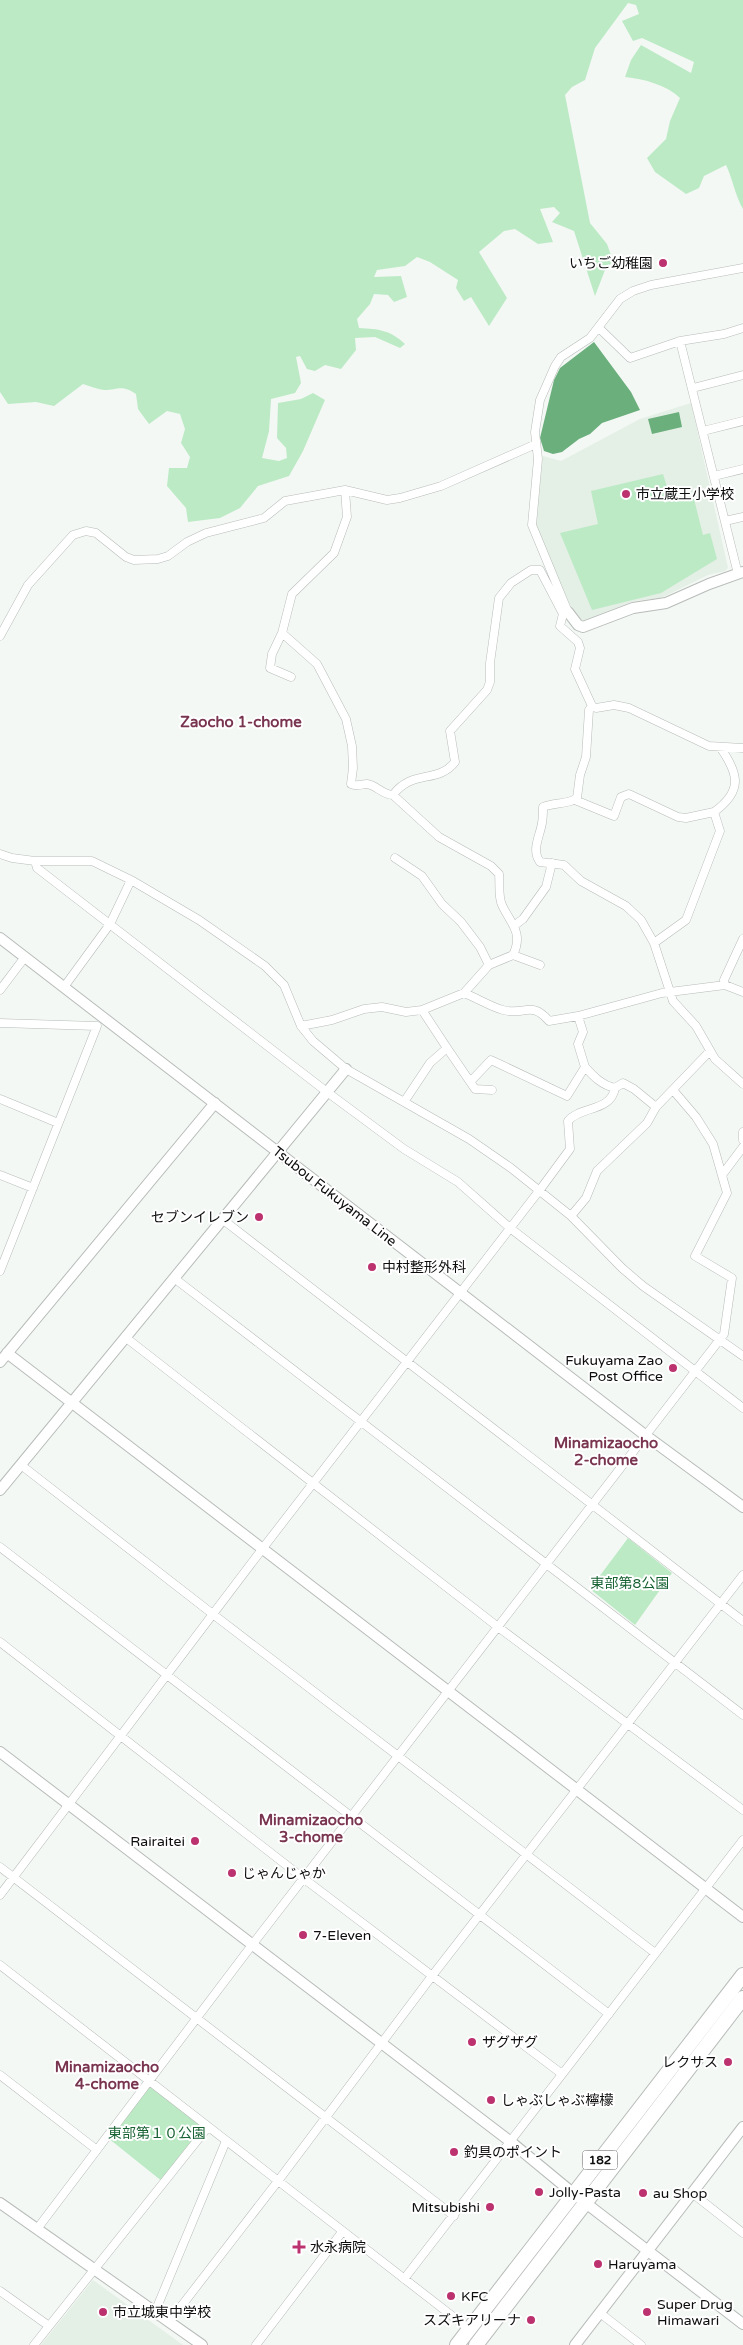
<svg xmlns="http://www.w3.org/2000/svg" width="743" height="2345" viewBox="0 0 743 2345" font-family="'Varela Round','Noto Sans JP',sans-serif">
<style>
.built{fill:#e4efe6}
.green{fill:#bceac5}
.water{fill:#6baf7c}
.lines{fill:none;stroke-linecap:round;stroke-linejoin:round}
.street-casing{stroke:#b8bcb9;stroke-width:9}
.secondary-casing{stroke:#b8bcb9;stroke-width:12}
.highway-casing{stroke:#b8bcb9;stroke-width:16}
.street{stroke:#fff;stroke-width:8}
.secondary{stroke:#fff;stroke-width:10}
.highway{stroke:#fff;stroke-width:14}
.poi-dot{fill:#bb326f;stroke:#fff;stroke-width:2}
.labels{text-anchor:middle;stroke-width:4;stroke-linejoin:round;paint-order:stroke}
.shield{fill:#fff;stroke:#555655;stroke-width:1}
.shield-label{font-size:12px;font-weight:bold;fill:#0c0d0c}
.poi-label{font-size:14px;fill:#0c0d0c;stroke:#fff;text-anchor:start}
.street-label{font-size:14px;fill:#0c0d0c;stroke:#fff}
.park-label{font-size:14px;fill:#176232;stroke:#fff}
.neighbourhood-label{font-size:15px;font-weight:bold;fill:#79344f;stroke:#fff}
</style>
<rect width="100%" height="100%" fill="#f3f8f4"/>
<path class="built" d="M691,403L728,568L725,571L708,575L661,598L634,601L584,621L577,616L572,609L536,526L543,456L561,461L640,419Z
M93,2280L183,2345H41Z"/>
<path class="green" d="M0,0H743V209C735,195 733,180 726,165L704,176L699,188L686,194L655,172L647,158L666,139L670,121L680,98C667,85 644,79 625,77L631,60L641,45L691,73L694,62L642,38L633,41L622,21L639,14L636,5L628,3L595,48L585,80L572,87L565,95L590,223L607,244L613,261L605,270L595,296L574,231L552,222L560,213L554,207L540,209L553,242L538,244L515,229L504,231L479,252L507,298L489,326L471,297L464,301L456,288L458,280L430,262L417,257L405,266L377,270L374,277L401,276L407,297L394,302L388,295L374,294L370,304L357,319L359,328C379,329 390,330 405,344L400,348L375,337L355,338L356,350L341,369L325,365L315,371L307,369L300,356L296,357L301,383L295,393L271,399L269,431L262,458L279,461L287,458L286,448L277,438L278,403L301,399L313,393L325,400L303,451L289,476L258,486L240,508L220,518L188,522L186,508L167,486L169,468H187L190,457L181,443L185,429L180,414L167,411L149,424L138,409L136,394C122,384 118,390 104,390C97,389 90,386 83,384L54,406L36,402L8,404L0,392Z
M663,474L669,493L691,487L703,535L710,533L717,559L661,593L592,610L560,533L598,524L591,491Z
M628,1538L672,1573L635,1625L590,1589Z
M149,2084L206,2127L163,2182L108,2138Z"/>
<path class="water" d="M594,342L631,392L640,410L602,423L590,434L579,439L562,452L553,454L544,451L540,438L554,380L560,368Z
M679,412L682,427L652,434L648,419Z"/>
<g class="lines">
<g class="street-casing">
<path id="street" d="M743,268L651,285L633,291L620,299L590,338L561,357L555,366L540,400L535,432L538,459L532,525L568,612L563,614L560,626L578,642L580,648L575,669L592,706L596,708L614,705L629,708L709,746L743,748
M599,328L630,358L680,341L724,334L743,328
M680,341L738,574
M693,388L743,375
M703,431L743,421
M714,476L743,469
M725,521L743,517
M282,633L317,664L346,719L352,746L353,768L351,784C357,787 361,784 367,784C376,785 383,795 393,795C412,769 438,784 455,762L450,731L487,690L490,682V663L499,598L511,583L531,570H540L563,614
M0,636L28,585L73,535L86,531L96,533L126,557L134,560L158,559L168,556L187,542L206,533L264,518L285,501L345,490L387,500L400,498L441,486L536,444
M291,677L270,668L272,654L282,633L292,594L334,553L347,517L345,490
M592,706L589,710L586,757L580,775L577,798C568,805 554,802 543,807C543,812 543,818 542,823C540,836 531,850 540,862L564,865L581,881L626,906L641,920L654,943L673,1001L696,1026L715,1059L743,1084
M393,795L439,837L491,866L499,874C500,883 498,897 502,905C510,923 524,932 513,955
M575,800L614,816L621,797L629,794L678,817L686,818L714,812
M0,854L12,858L35,861H92L131,880L199,920L265,966L284,985L301,1026L313,1041L346,1069L469,1139L511,1168L571,1216L622,1268L643,1286L743,1356
M395,858L422,876L442,904L461,922L480,947L489,965
M35,861L37,868L327,1092L404,1149L458,1182L510,1228L743,1408
M515,925L523,919L546,887L552,863
M743,939L724,980L725,985L743,992
M654,943L686,920L720,831L714,812C743,791 739,774 720,747
M64,987L110,924L131,880
M0,990L25,957
M464,993C477,998 491,1007 503,1010C525,1016 531,1000 549,1021L578,1016L662,993L725,985
M0,1023L97,1026L0,1271
M301,1026L332,1020L364,1009L382,1007L406,1012L422,1010L464,993L489,965L513,955L540,965
M447,1048L475,1089L492,1090
M585,1067C594,1077 602,1085 615,1088L623,1083L634,1089L656,1107
M471,1081L491,1060L567,1096L585,1067L578,1044L583,1032L578,1016
M0,1099L58,1123
M404,1102L430,1063L447,1048L422,1010
M743,1132V1140
M0,1175L33,1188
M722,1175L743,1147
M571,1216L586,1198L597,1171L647,1123L656,1107L710,1051
M222,1219L743,1621
M174,1278L743,1715
M125,1337L498,1627L743,1810
M21,1465L214,1615L655,1953
M0,1547L609,2014
M0,1642L303,1878L562,2074
M0,1867L454,2216
M0,1895L263,1548L542,1187L570,1149L568,1121C580,1106 611,1112 615,1088
M0,1965L469,2329
M0,2075L97,2150
M692,2193L743,2233
M37,2229L252,1945L724,1334L732,1278L695,1256L727,1193L713,1144L696,1117L673,1090
M404,2279L743,1840
M0,2291L49,2326
M155,2312L226,2141
M600,2313L641,2345
M169,2322L278,2181L432,1976L743,1575
M34,2345L208,2127
M256,2345L342,2232"/>
</g>
<g class="secondary-casing">
<path id="secondary" d="M568,612L578,625L583,627L633,608L666,603L709,584L743,572
M0,938L645,1435L743,1507
M7,1353L743,1917
M0,1362L215,1103
M0,1490L346,1069
M0,1752L511,2142L574,2194L743,2324
M0,2203L202,2345
M575,2345L743,2127"/>
</g>
<g class="highway-casing">
<path id="highway" d="M457,2345L743,1975
M476,2345L743,1998"/>
</g>
<use href="#street" class="street"/>
<use href="#secondary" class="secondary"/>
<use href="#highway" class="highway"/>
</g>
<g class="poi-dot">
<circle cx="663" cy="263" r="5"/>
<circle cx="626" cy="494" r="5"/>
<circle cx="259" cy="1217" r="5"/>
<circle cx="372" cy="1267" r="5"/>
<circle cx="673" cy="1368" r="5"/>
<circle cx="195" cy="1841" r="5"/>
<circle cx="232" cy="1873" r="5"/>
<circle cx="303" cy="1935" r="5"/>
<circle cx="472" cy="2042" r="5"/>
<circle cx="728" cy="2062" r="5"/>
<circle cx="491" cy="2100" r="5"/>
<circle cx="454" cy="2152" r="5"/>
<circle cx="539" cy="2192" r="5"/>
<circle cx="643" cy="2193" r="5"/>
<circle cx="490" cy="2207" r="5"/>
<path d="M296.5 2239.5h5v5h5v5h-5v5h-5v-5h-5v-5h5z"/>
<circle cx="598" cy="2264" r="5"/>
<circle cx="451" cy="2296" r="5"/>
<circle cx="103" cy="2312" r="5"/>
<circle cx="647" cy="2312" r="5"/>
<circle cx="531" cy="2320" r="5"/>
</g>
<g class="labels">
<rect class="shield" x="582.5" y="2150.5" width="35" height="19" rx="4"/>
<g class="shield-label">
<text x="600" y="2164">182</text>
</g>
<g class="poi-label">
<text x="653" y="268" text-anchor="end">いちご幼稚園</text>
<text x="636" y="499">市立蔵王小学校</text>
<text x="249" y="1222" text-anchor="end">セブンイレブン</text>
<text x="382" y="1272">中村整形外科</text>
<text x="663" y="1365" text-anchor="end">Fukuyama Zao<tspan x="663" dy="16">Post Office</tspan></text>
<text x="185" y="1846" text-anchor="end">Rairaitei</text>
<text x="242" y="1878">じゃんじゃか</text>
<text x="313" y="1940">7-Eleven</text>
<text x="482" y="2047">ザグザグ</text>
<text x="718" y="2067" text-anchor="end">レクサス</text>
<text x="501" y="2105">しゃぶしゃぶ檸檬</text>
<text x="464" y="2157">釣具のポイント</text>
<text x="549" y="2197">Jolly-Pasta</text>
<text x="653" y="2198">au Shop</text>
<text x="480" y="2212" text-anchor="end">Mitsubishi</text>
<text x="310" y="2252">水永病院</text>
<text x="608" y="2269">Haruyama</text>
<text x="461" y="2301">KFC</text>
<text x="657" y="2309">Super Drug<tspan x="657" dy="16">Himawari</tspan></text>
<text x="113" y="2317">市立城東中学校</text>
<text x="521" y="2325" text-anchor="end">スズキアリーナ</text>
</g>
<g class="street-label">
<text transform="translate(335 1196) rotate(38)" y="5">Tsubou Fukuyama Line</text>
</g>
<g class="park-label">
<text x="630" y="1588">東部第8公園</text>
<text x="157" y="2138">東部第１０公園</text>
</g>
<g class="neighbourhood-label">
<text x="241" y="727">Zaocho 1-chome</text>
<text x="606" y="1448">Minamizaocho<tspan x="606" dy="17">2-chome</tspan></text>
<text x="311" y="1825">Minamizaocho<tspan x="311" dy="17">3-chome</tspan></text>
<text x="107" y="2072">Minamizaocho<tspan x="107" dy="17">4-chome</tspan></text>
</g>
</g>
</svg>
